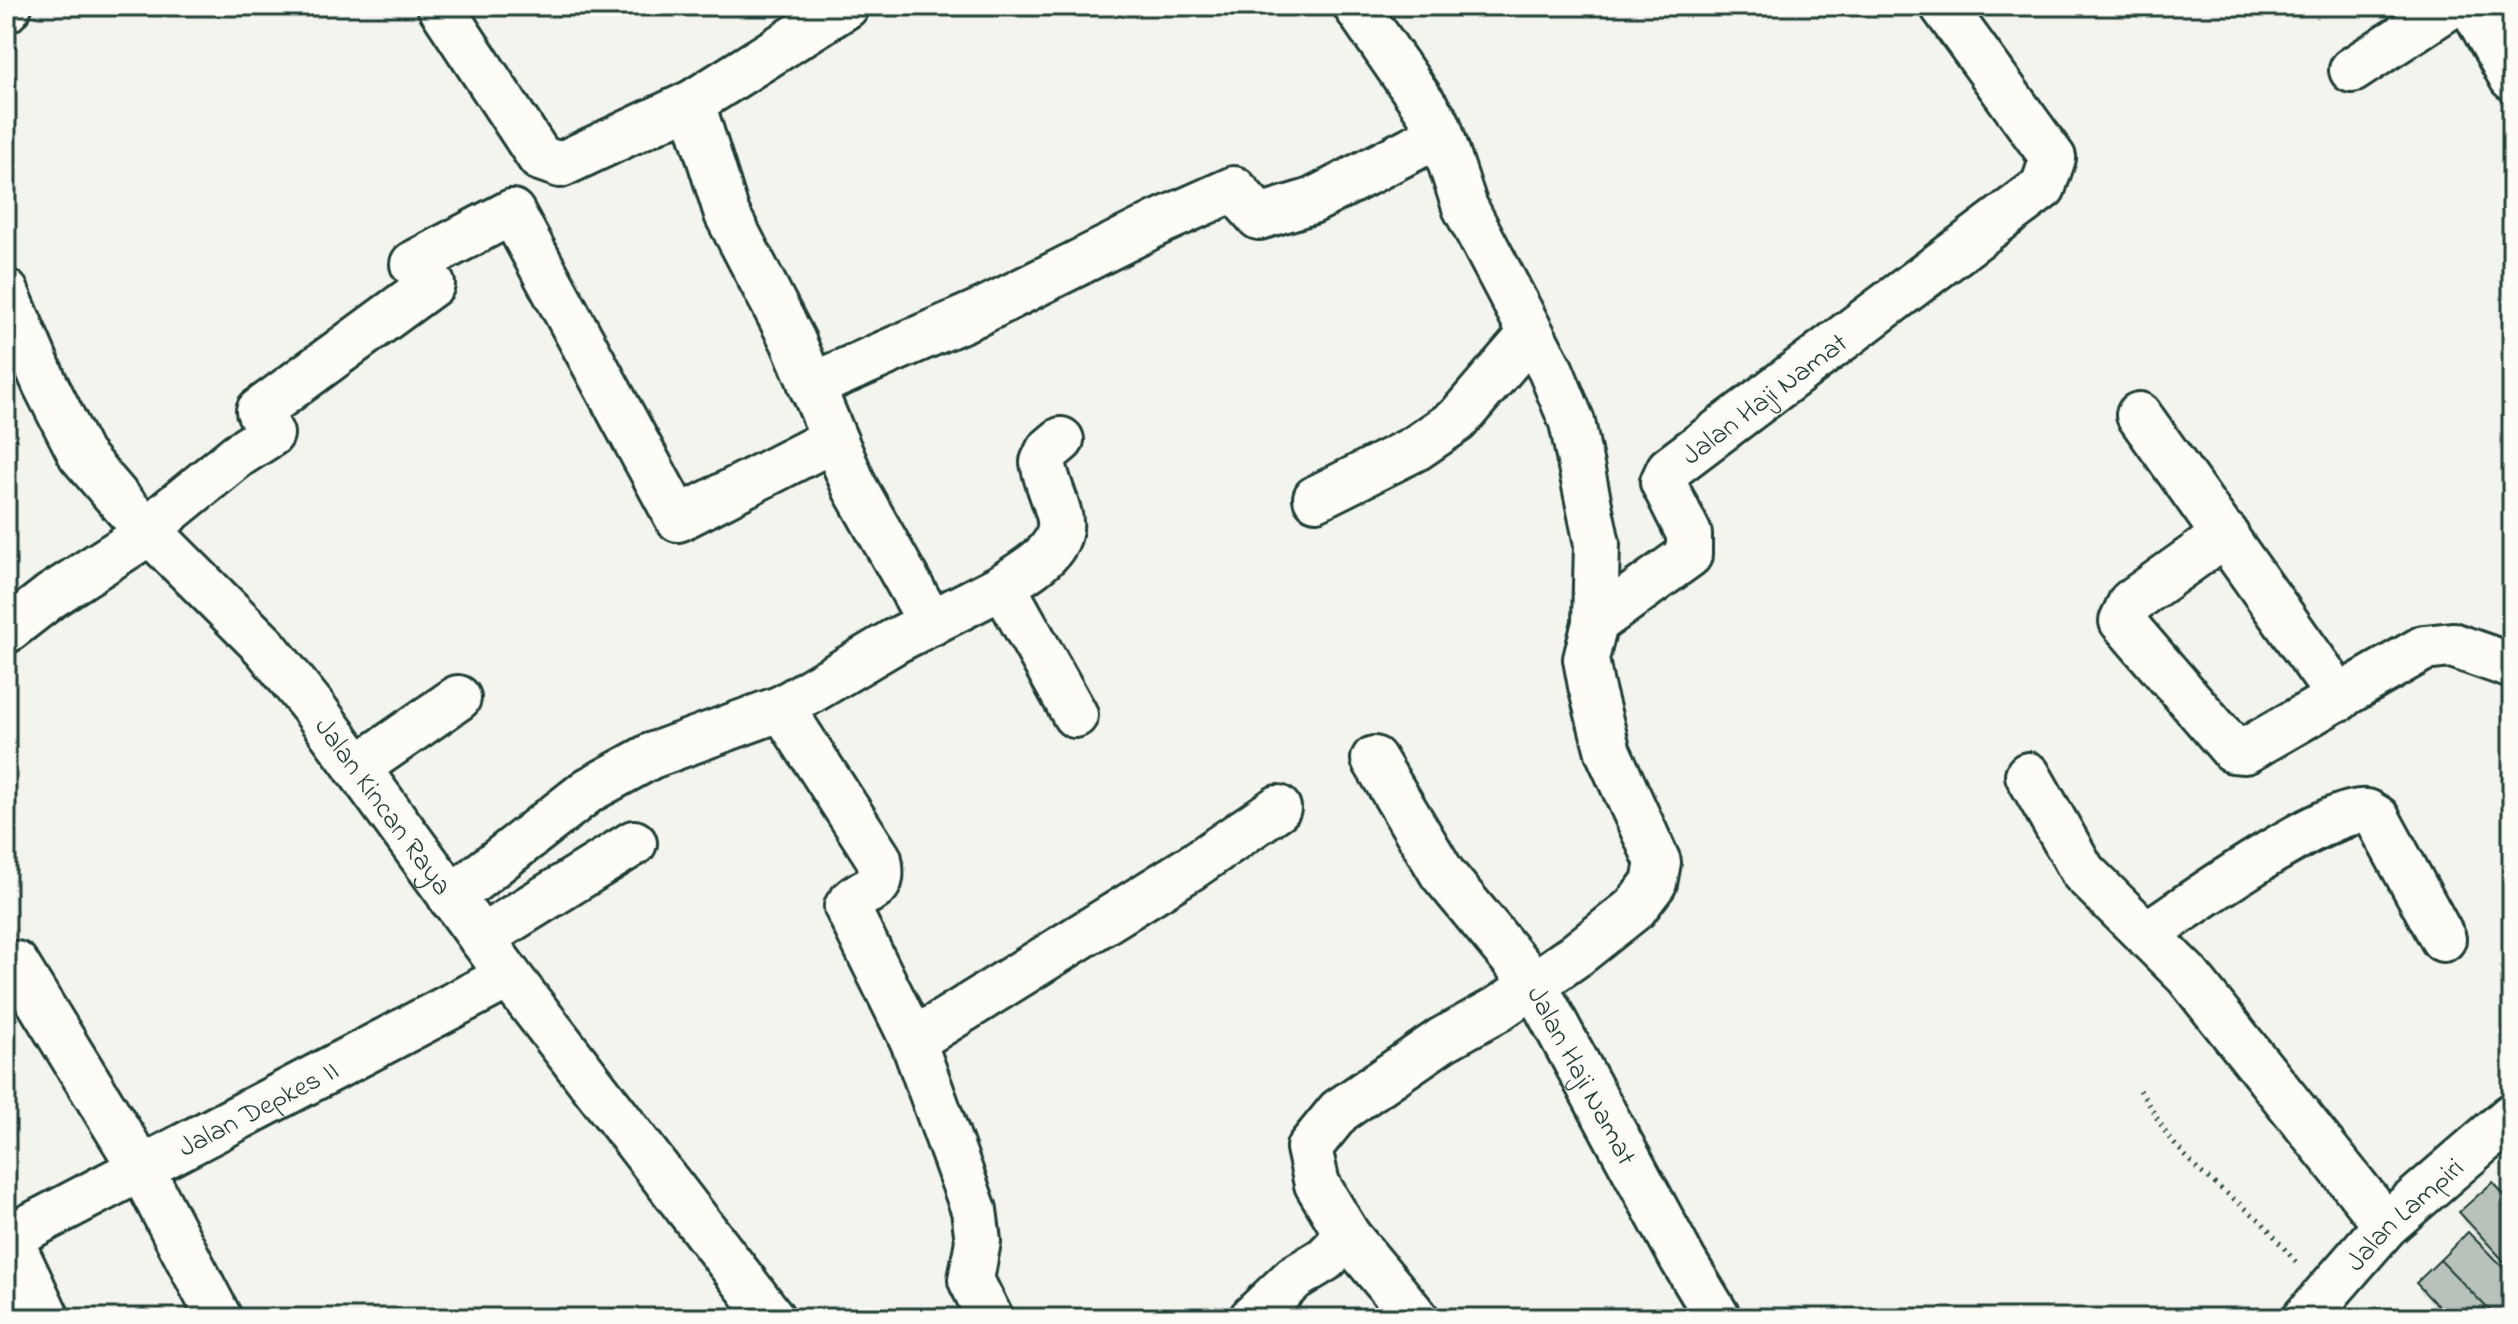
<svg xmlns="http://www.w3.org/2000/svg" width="2518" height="1324" viewBox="0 0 2518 1324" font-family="'Indie Flower',sans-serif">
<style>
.building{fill:#b9c1bb;stroke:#1f3d34;stroke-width:2;filter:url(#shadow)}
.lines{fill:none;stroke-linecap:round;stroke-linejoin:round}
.minor-casing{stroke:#1f3d34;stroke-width:50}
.major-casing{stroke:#1f3d34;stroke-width:50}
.path{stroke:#1f3d34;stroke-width:5;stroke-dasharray:2 6;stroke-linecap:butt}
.minor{stroke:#fdfcf7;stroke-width:44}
.major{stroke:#fdfcf7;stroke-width:44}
.labels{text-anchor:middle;stroke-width:6;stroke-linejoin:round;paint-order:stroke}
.street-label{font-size:28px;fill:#1f3d34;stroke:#fdfcf7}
</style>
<defs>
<filter id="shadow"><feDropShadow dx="7" dy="7" stdDeviation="2" flood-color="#0004"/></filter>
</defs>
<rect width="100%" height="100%" fill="#f4f4ef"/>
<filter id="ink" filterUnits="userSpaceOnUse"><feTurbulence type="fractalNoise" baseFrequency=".0125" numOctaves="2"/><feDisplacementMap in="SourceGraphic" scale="16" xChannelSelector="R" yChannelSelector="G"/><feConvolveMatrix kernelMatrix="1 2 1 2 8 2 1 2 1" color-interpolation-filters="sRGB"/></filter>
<g filter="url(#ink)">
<path class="building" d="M2493,1182L2512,1204V1270L2459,1212Z
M2468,1232L2512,1277V1318H2497L2440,1260Z
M2440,1260L2497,1318H2449L2416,1283Z"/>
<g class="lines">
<g class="minor-casing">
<g id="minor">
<path d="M440,6L540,158L560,165L692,103L846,6"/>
<path d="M2472,6L2512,78"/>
<path d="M2352,70L2450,6"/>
<path d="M692,103L727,214L793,341L855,488L931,623"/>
<path d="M811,386L982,311L1160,222L1234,189L1259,217L1312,201L1441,134"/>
<path d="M2139,415L2340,698"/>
<path d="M1316,498L1416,448L1457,420L1531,334"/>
<path d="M2226,534L2131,602L2122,621L2233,750L2245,751L2424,648L2452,645L2512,666"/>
<path d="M1003,586C1029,568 1070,549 1058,511C1053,494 1046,480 1043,462L1048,451L1061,440"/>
<path id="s1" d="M1595,623L1689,555V534L1663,482L1669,469L2043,187L2053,158L1943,6"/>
<path d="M6,631L51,596L150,532L167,513L238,455L271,434L259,411L432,284L413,264L512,212L678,519L832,440"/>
<path d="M782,708L895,641L1003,586L1075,715"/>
<path id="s2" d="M1374,759L1442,873L1534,984L1683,1260L1718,1318"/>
<path d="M357,768L458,698"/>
<path d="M2028,775L2083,872L2187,975L2386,1225"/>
<path d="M451,898L589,790L651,756L782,708L879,859C887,899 863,883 847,907L913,1041L974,1210L978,1241L971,1280L990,1318"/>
<path d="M2148,933C2184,909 2330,805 2367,812C2367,812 2377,818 2377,818L2443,939"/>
<path d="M481,938L634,843"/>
<path d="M16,964L141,1168L219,1318"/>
<path d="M913,1041L1192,867L1278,808"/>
<path d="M1348,1236L1416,1318"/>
<path d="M9,1237L47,1318"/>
<path id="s3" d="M6,1239L509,976"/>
<path d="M1252,1318L1294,1278L1325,1259L1348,1236L1317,1184L1309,1148L1339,1111L1442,1040L1498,1009L1576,955L1635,908L1654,883L1658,862L1608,752L1591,686L1586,659L1595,623L1597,544L1572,422L1551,371L1465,207L1438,125L1356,6"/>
<path id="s4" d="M2305,1318L2386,1225L2512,1116"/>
</g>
</g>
<g class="major-casing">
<g id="major">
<path d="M6,10L9,6"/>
<path id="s5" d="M6,292L45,384L81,455L128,510L265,647L313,707L509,976L772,1318"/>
</g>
</g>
<path class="path" d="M2140,1090L2169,1138L2198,1170L2262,1222L2299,1266"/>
<use href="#minor" class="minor"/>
<use href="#major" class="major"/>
</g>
</g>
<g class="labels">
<g class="street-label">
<text dy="10" stroke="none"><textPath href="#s1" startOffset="328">Jalan Haji Namat</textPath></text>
<text dy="10" stroke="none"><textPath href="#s5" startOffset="644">Jalan Kincan Raya</textPath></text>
<text dy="10" stroke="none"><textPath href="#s2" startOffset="380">Jalan Haji Namat</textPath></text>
<text dy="10" stroke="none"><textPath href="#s3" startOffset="284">Jalan Depkes II</textPath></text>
<text dy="10" stroke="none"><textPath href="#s4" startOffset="144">Jalan Lampiri</textPath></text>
</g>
</g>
<rect width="2518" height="1324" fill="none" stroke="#fdfcf7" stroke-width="32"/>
<rect x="16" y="16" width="2486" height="1292" fill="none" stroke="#1f3d34" stroke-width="3" filter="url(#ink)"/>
</svg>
